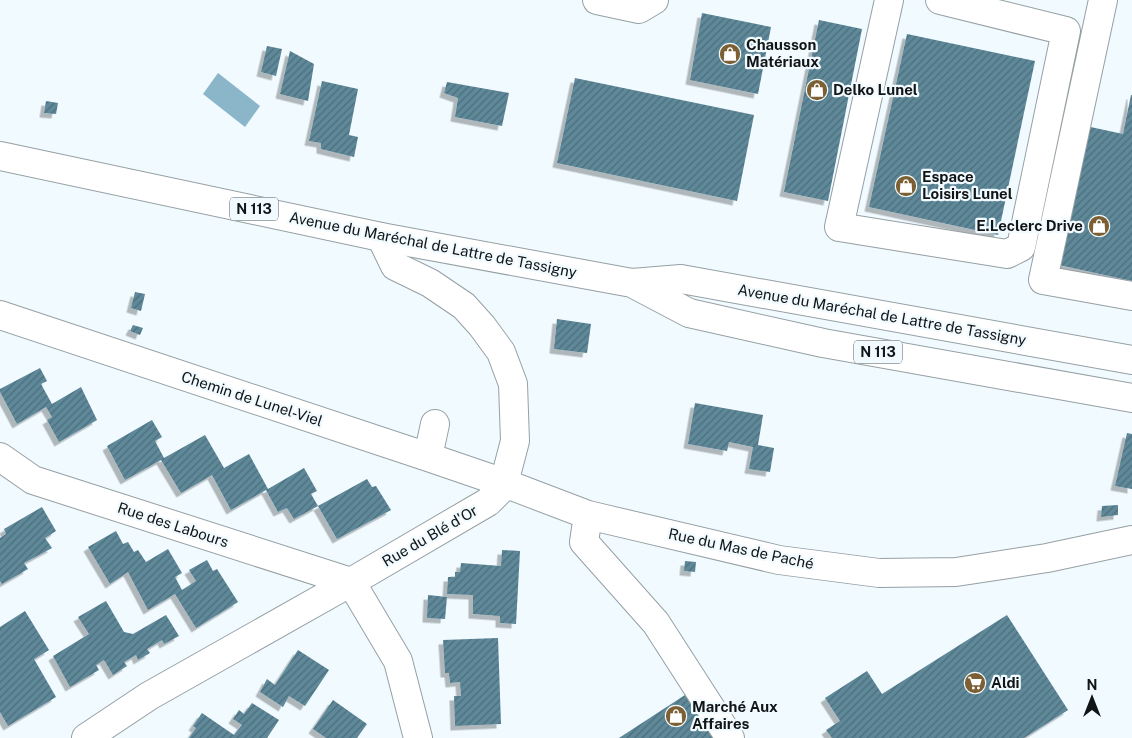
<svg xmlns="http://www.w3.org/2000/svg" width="1132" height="738" viewBox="0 0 1132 738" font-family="'Public Sans',sans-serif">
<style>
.water{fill:#8bb5c8}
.building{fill:url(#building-hatch);filter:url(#shadow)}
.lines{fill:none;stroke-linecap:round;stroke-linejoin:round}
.minor-casing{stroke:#96a0a4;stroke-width:30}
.major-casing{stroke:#96a0a4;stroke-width:30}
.minor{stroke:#fff;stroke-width:28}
.major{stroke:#fff;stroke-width:28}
.labels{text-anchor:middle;stroke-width:4.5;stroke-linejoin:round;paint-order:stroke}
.shield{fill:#f0faff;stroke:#545a5c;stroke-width:1}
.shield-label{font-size:14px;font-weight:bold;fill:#111516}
.poi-label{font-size:15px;font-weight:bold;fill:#111516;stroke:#f0faff;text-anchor:start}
.street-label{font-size:15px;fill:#111516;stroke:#f0faff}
</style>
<defs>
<pattern id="building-hatch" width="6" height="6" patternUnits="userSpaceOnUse" patternTransform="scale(1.25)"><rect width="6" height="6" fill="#5e8899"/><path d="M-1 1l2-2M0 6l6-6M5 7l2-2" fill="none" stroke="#4c6e7c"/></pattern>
<filter id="shadow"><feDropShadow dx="-4.5" dy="4.5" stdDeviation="0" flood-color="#0004"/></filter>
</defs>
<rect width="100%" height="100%" fill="#f0faff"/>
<path class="water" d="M218,73L260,106L245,127L203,94Z"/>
<path class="building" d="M702,13L771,27L758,94L690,80Z
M819,20L862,29L828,201L784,192Z
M907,34L1035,61L998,235L869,207Z
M267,46L282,49L276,76L261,72Z
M290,51L314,64L308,101L280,94Z
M575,78L754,115L737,201L557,163Z
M322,81L358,89L349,135L358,137L354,157L321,149V143L309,141Z
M447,82L509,93L502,126L455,117L458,98L444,93Z
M1131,95H1132V281L1059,265L1086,126L1123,134Z
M46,101L58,103L56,114L44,113Z
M135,292L145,294L141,311L131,308Z
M557,319L591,324L587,353L554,349Z
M133,325L143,328L140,335L130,331Z
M40,368L47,381L41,384L52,404L81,387L97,420L59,442L47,420L52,417L46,407L17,424L0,392V389Z
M695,403L763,415L758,445L774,448L770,472L749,469L753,447L729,442L727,451L688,444Z
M152,420L162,437L155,441L164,458L205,435L224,468L249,454L268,489L304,468L317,491L311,494L318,506L294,519L287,508L278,512L266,490L231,510L212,475L181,493L161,460L125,480L107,446Z
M1127,433L1132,434V489L1115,486Z
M367,479L372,487L376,486L391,510L337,539L318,506Z
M1118,505V515L1101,517L1102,506Z
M42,507L56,531L45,538L52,548L24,563L28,569L2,584L0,581V538L6,534L4,529Z
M116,531L123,544L128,542L134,552L138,550L146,562L168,549L182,573L175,577L182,590L196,581L189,570L207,560L213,571L217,569L238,602L196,628L175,594L148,610L128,572L110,584L88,547Z
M502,550L520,551L516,624L500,623V616L473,614V595L447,594L448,577H455V572H460L461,563L501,566Z
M685,561L696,562L695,572L684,571Z
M428,595L447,597L445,619L427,618Z
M106,601L124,632L133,634L166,615L179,636L164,644L162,640L147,649L150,653L138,660L136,655L124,662L127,666L113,675L104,660L96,665L99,670L70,687L53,656L89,634L78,617Z
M25,611L49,650L34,659L56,697L8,726L0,712V627Z
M1007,615L1068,710L1024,738H832L826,730L840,721L825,698L867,671L882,694Z
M498,638L501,724L455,726L454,696H461L460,682L450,683L449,673H445L443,640Z
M298,650L329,670L305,706L289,696L283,707L260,692L267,679L275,685Z
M685,695L713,738H619Z
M333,700L367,724L357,738H326L313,729Z
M252,703L279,720L267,738H189L196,728L193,726L202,713L234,735L242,725L233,719L239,710L244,714Z"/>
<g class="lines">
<g class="minor-casing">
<path id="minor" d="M597,0L639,9L654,0
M889,0L839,227L1007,254L1021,247L1066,31L940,0
M1103,0L1043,280L1132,296
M0,315L428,457L504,483L588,515L779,560L879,573L956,572L1047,558L1132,540
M0,457L33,480L351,582L398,661L418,738
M428,457L435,424
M588,515L584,542L656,623L730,738
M86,738L149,696L351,582L488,502L499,491L504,483L515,441L513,384L501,352L482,326L464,306L430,283L395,266L381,237"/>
</g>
<g class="major-casing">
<path id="major" d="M0,156L381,237L632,283L681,279L1132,360
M632,283L689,313L823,343L1132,398"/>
</g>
<use href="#minor" class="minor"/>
<use href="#major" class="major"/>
</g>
<defs>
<g id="shop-disc" transform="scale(1.125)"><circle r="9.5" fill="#7c5f33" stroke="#f0faff"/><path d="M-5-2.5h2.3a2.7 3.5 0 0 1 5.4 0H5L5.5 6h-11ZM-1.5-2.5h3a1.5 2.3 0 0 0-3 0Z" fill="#fff"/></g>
<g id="supermarket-disc" transform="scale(1.125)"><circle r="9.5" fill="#7c5f33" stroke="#f0faff"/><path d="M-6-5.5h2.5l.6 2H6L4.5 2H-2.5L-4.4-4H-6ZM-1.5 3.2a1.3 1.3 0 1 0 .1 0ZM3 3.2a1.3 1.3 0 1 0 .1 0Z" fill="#fff"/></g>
</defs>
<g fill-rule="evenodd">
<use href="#shop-disc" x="730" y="54"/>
<use href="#shop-disc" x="817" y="90"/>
<use href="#shop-disc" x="906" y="186"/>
<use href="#shop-disc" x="1099" y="226"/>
<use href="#supermarket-disc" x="975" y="683"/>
<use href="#shop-disc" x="676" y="716"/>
</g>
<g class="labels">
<g class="shield">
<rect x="230" y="197.5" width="48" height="23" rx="4"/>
<rect x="854" y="340.5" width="48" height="23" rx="4"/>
</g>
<g class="shield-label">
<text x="254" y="214">N 113</text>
<text x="878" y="357">N 113</text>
</g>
<g class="poi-label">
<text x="746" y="50">Chausson<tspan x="746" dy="17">Matériaux</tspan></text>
<text x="833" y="95">Delko Lunel</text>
<text x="922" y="182">Espace<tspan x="922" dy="17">Loisirs Lunel</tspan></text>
<text x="1083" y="231" text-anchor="end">E.Leclerc Drive</text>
<text x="991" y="688">Aldi</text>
<text x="692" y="712">Marché Aux<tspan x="692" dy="17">Affaires</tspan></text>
</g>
<g class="street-label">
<text transform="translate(433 245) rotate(11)" y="5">Avenue du Maréchal de Lattre de Tassigny</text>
<text transform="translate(882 315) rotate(10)" y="5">Avenue du Maréchal de Lattre de Tassigny</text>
<text transform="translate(252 399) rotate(18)" y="5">Chemin de Lunel-Viel</text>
<text transform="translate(173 525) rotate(18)" y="5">Rue des Labours</text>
<text transform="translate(430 536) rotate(-30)" y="5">Rue du Blé d'Or</text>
<text transform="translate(741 549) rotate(12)" y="5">Rue du Mas de Paché</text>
</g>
</g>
<g transform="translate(1092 698)" stroke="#f0faff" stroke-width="4" paint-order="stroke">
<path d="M0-4L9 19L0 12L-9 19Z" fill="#111516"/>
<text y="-8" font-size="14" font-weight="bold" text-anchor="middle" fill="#111516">N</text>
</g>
</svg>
